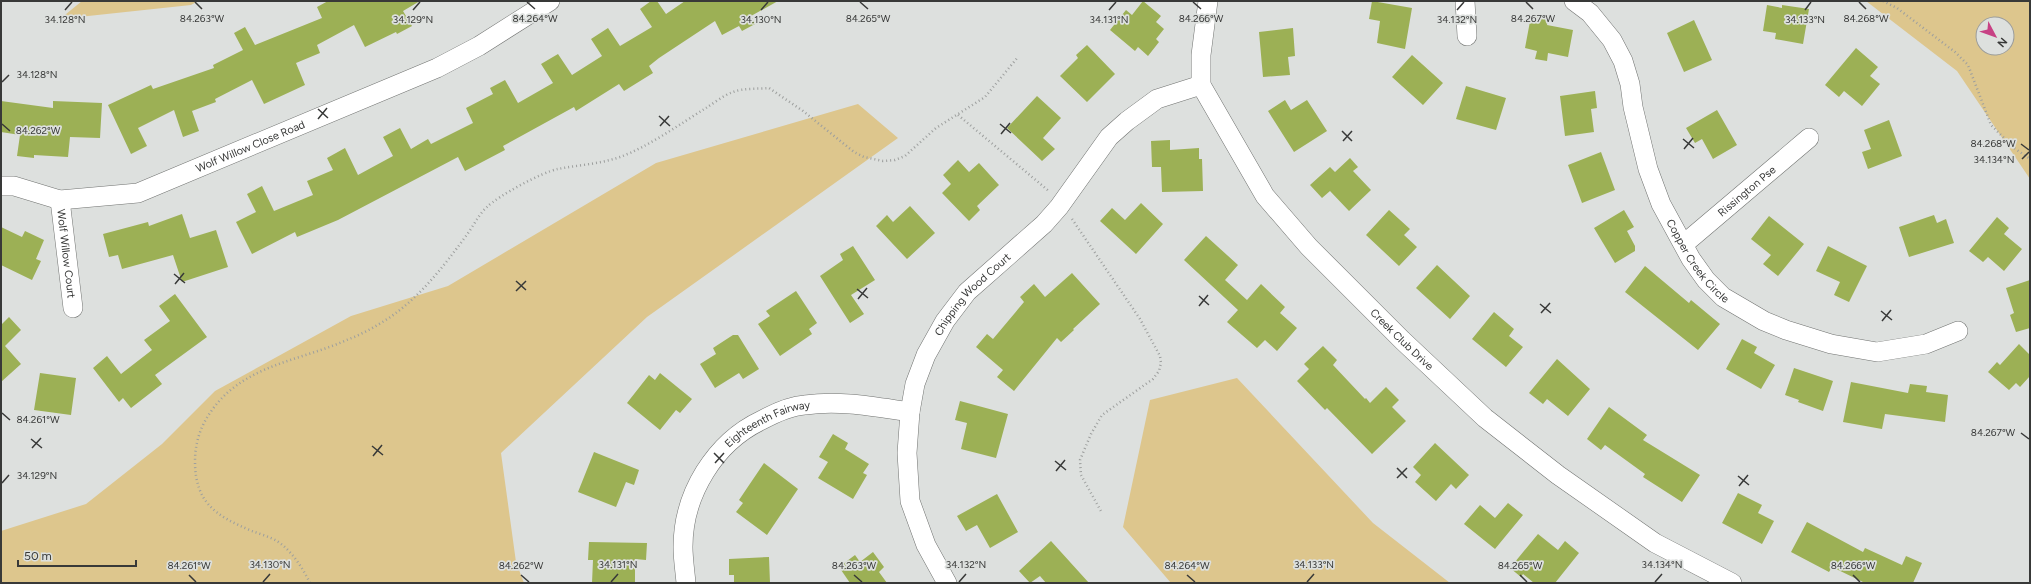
<svg xmlns="http://www.w3.org/2000/svg" width="2031" height="584" viewBox="0 0 2031 584" font-family="Figtree,sans-serif">
<style>
.green{fill:#ddc68d;fill-rule:evenodd}
.building{fill:#9cb055}
.lines{fill:none;stroke-linecap:round;stroke-linejoin:round}
.street-casing{stroke:#707270;stroke-width:20}
.path{stroke:#9d9f9e;stroke-width:2.5;stroke-dasharray:1 3;stroke-linecap:butt}
.street{stroke:#fff;stroke-width:19}
.ticks{fill:none;stroke:#383938;stroke-width:1.5}
.labels{text-anchor:middle;stroke-width:3.5;stroke-linejoin:round;paint-order:stroke}
.street-label{font-size:11px;fill:#383938;stroke:#dde0de}
.ticks-label{font-size:10px;text-anchor:middle;fill:#383938;stroke:#dde0de;stroke-width:3.5;stroke-linejoin:round;paint-order:stroke}
</style>
<rect width="100%" height="100%" fill="#dde0de"/>
<path class="green" d="M82,1H198L191,5L60,19Z
M1866,1H2030V179L1957,71ZM1983,24H2007V48H1983Z
M858,104L898,138L647,317L501,453L516,562L524,583H1V531L86,504L162,444L215,391L351,316L448,286L656,163Z
M1237,378L1373,523L1450,583H1171L1123,527L1150,400Z"/>
<path class="building" d="M328,1H420L403,11L412,26L397,34L396,32L365,47L354,25L317,45L320,53L296,63L305,85L264,104L252,80L215,99L216,102L192,111L199,131L183,137L174,110L138,128L147,146L131,154L108,105L151,85L153,89L214,68L213,65L243,50L234,33L245,27L255,45L322,18L317,7Z
M651,1H657L666,14L685,1H778L751,16L755,24L742,31L739,26L722,35L715,21L659,58L649,66L653,73L624,91L619,84L576,111L574,107L503,146L505,150L465,171L458,157L338,220L297,237L295,232L252,254L236,222L256,212L247,194L262,186L274,211L313,195L307,181L333,170L327,158L345,148L358,175L393,156L383,137L400,128L411,149L428,139L431,144L473,123L466,108L493,94L490,88L505,80L518,103L553,83L541,64L558,54L572,75L602,56L591,39L608,28L620,46L652,27L640,9Z
M1143,1L1161,16L1156,22L1164,29L1156,39L1159,42L1148,56L1138,47L1135,51L1110,30L1126,10L1132,15Z
M1372,1L1412,8L1405,49L1377,43L1380,21L1369,19Z
M1767,5L1782,8V5L1809,9L1803,44L1775,39L1776,33L1763,31Z
M1531,16L1548,19L1547,25L1573,30L1568,57L1548,53L1547,61L1535,59L1537,51L1525,48Z
M1694,20L1712,60L1684,72L1667,33Z
M1293,28L1295,56L1288,57L1290,75L1263,77L1259,32Z
M1087,45L1115,74L1087,102L1060,76L1078,58L1076,55Z
M1856,48L1878,67L1870,76L1880,84L1862,106L1844,91L1839,97L1825,85Z
M1412,55L1443,83L1423,105L1392,77Z
M1466,86L1506,98L1496,130L1456,119Z
M1595,91L1597,108L1591,109L1594,132L1565,136L1560,96Z
M1037,96L1061,118L1043,138L1055,149L1042,161L1007,128Z
M1285,100L1291,110L1307,100L1327,131L1294,152L1268,111Z
M1,101L53,108V101L102,103L100,138L70,137L68,157L34,155V158L17,156L20,135L1,132Z
M1717,110L1737,145L1713,159L1702,139L1695,143L1686,128Z
M1889,120L1902,156L1868,169L1862,152L1871,149L1864,130Z
M1170,140V150L1199,148V159H1202L1203,191L1162,192L1161,167H1152L1151,141Z
M1601,152L1615,190L1582,203L1568,165Z
M1350,158L1358,167L1353,171L1371,190L1349,211L1330,191L1322,198L1310,185L1330,167L1335,172Z
M958,160L969,172L979,163L999,185L977,206L980,210L969,221L942,193L951,184L943,175Z
M1141,203L1163,224L1136,254L1100,221L1112,208L1125,220Z
M910,206L935,233L907,259L876,226L887,215L893,222Z
M1389,210L1410,229L1404,235L1417,247L1399,266L1366,235Z
M1624,210L1634,227L1627,231L1635,246V251L1615,263L1594,228Z
M182,214L190,238L216,230L228,267L182,282L173,255L122,269L118,255L109,257L103,234L148,222L149,226Z
M1934,215L1937,223L1946,219L1954,243L1909,257L1899,227Z
M1769,216L1804,244L1778,276L1763,264L1771,255L1751,239Z
M1997,217L2009,228L2004,234L2022,249L2004,271L1988,257L1983,262L1969,251Z
M1,227L22,237L25,231L44,240L36,259L41,261L32,280L1,265Z
M1206,236L1238,265L1225,280L1247,300L1261,284L1285,307L1280,313L1297,328L1277,351L1265,340L1257,348L1227,322L1238,310L1184,260Z
M853,246L875,280L851,295L864,314L850,323L820,276L843,260L840,254Z
M1828,246L1867,266L1849,302L1834,295L1840,282L1816,271Z
M1437,265L1470,296L1450,319L1416,288Z
M1645,266L1689,303L1691,300L1720,324L1698,350L1625,292Z
M1072,273L1100,304L1073,329L1074,330L1061,342L1057,338L1014,391L997,377L1003,370L976,347L987,334L993,339L1024,302L1020,297L1034,284L1045,297Z
M2030,280V328L2016,332L2010,315L2014,313L2006,288Z
M796,291L817,323L809,329L812,334L780,356L758,324L770,316L766,311Z
M175,294L207,337L155,375L162,384L131,408L123,398L119,402L93,368L107,356L121,374L152,350L144,340L170,321L159,306Z
M1494,312L1514,329L1509,336L1523,347L1506,367L1472,339Z
M9,317L21,330L5,346L21,364L1,382V325Z
M733,335H738L759,369L743,379L739,373L715,388L700,364L716,354L713,348Z
M1742,339L1757,347L1754,353L1775,365L1761,389L1726,369Z
M2019,344L2030,355V376L2020,387L2016,383L2009,390L1988,372L1997,362L2000,365Z
M1323,346L1337,360L1333,365L1365,399L1366,398L1370,403L1386,387L1399,400L1392,407L1406,421L1372,454L1327,408L1325,410L1297,381L1309,369L1304,364Z
M1557,359L1590,389L1568,416L1547,399L1543,404L1529,393Z
M1794,368L1833,381L1823,411L1798,402L1799,400L1785,395Z
M40,373L76,378L71,415L34,410Z
M660,373L692,399L680,413L676,410L660,430L627,403L649,375L655,380Z
M1851,382L1908,393L1910,384L1927,386L1926,392L1948,395L1945,422L1885,414L1882,429L1843,422Z
M960,401L1008,414L996,458L961,449L967,423L955,420Z
M1609,407L1647,435L1643,440L1700,475L1682,502L1643,477L1645,474L1605,445L1601,450L1587,439Z
M833,434L848,443L845,449L869,464L863,473L867,475L853,499L818,478L828,462L819,457Z
M1435,443L1469,475L1456,489L1451,484L1436,501L1415,482L1421,475L1413,467Z
M594,452L639,470L634,485L626,482L616,507L578,492Z
M764,463L798,489L767,535L736,512L743,503L739,500Z
M1738,493L1762,505L1758,513L1774,521L1762,544L1722,523Z
M997,494L1018,532L990,548L977,525L966,531L957,516Z
M1508,503L1523,515L1495,549L1464,524L1480,505L1495,518Z
M1807,522L1863,552L1865,548L1902,565L1906,556L1922,563L1913,583H1865L1832,567L1829,572L1791,552Z
M1538,534L1558,550L1565,541L1579,553L1555,583H1534L1523,574L1521,577L1510,568Z
M1051,541L1089,583H1046L1040,576L1030,583L1019,571Z
M589,542L647,543L646,560L635,559V583H592L593,560H588Z
M873,552L884,567L879,572L887,583H850L839,567L855,555L860,562Z
M769,557L770,583H734V575H729V559Z"/>
<g class="lines">
<g class="street-casing">
<g id="street">
<path id="s1" d="M1208,1L1201,55V85L1265,196L1309,247L1402,340L1485,418L1558,475L1655,543L1732,583"/>
<path d="M1465,1L1467,36"/>
<path id="s2" d="M1574,1L1590,13L1612,40L1623,61L1630,84L1633,107L1648,169L1661,204L1691,259L1706,280L1723,297L1764,321L1786,330L1831,344L1877,352L1926,344L1958,331"/>
<path id="s3" d="M1,186H14L60,200L138,193L437,68L479,46L550,1"/>
<path id="s4" d="M60,200L73,308"/>
<path id="s5" d="M1684,244L1809,138"/>
<path id="s6" d="M686,583C685,571 683,559 683,547C683,494 715,442 762,420C775,413 790,406 805,405C841,400 875,407 910,412"/>
<path id="s7" d="M947,583L926,545L910,501L907,453L910,412L915,384L926,355L945,321L967,292L1044,224L1059,207L1109,137L1127,121L1157,99L1201,85"/>
</g>
</g>
<path class="path" d="M1883,1L1897,8L1955,52L1968,65L1991,125L2014,148L2030,159
M958,115L1050,192
M1072,219L1140,319L1160,356L1161,363L1159,371L1153,379L1102,415L1091,434L1080,460L1081,475L1102,513
M310,583C302,567 292,551 277,541C270,537 260,534 252,531C216,516 195,503 195,461C195,442 201,425 212,410C245,364 301,361 349,339C363,334 376,326 389,318C421,296 443,267 466,236C473,227 478,215 487,207C498,196 542,172 558,169C578,165 600,164 620,157C648,147 680,124 706,108C714,103 724,95 733,92C743,88 758,89 769,88L803,111L854,152L864,157L883,161L895,160L905,156L936,128L985,97L1018,57"/>
<use href="#street" class="street"/>
</g>
<path class="ticks" d="M195,2L202,9M527,2L535,9M860,2L868,9M1193,2L1201,9M1526,2L1533,9M1859,2L1866,9M65,10L72,2M413,10L420,2M761,10L768,2M1109,10L1116,2M1457,10L1464,2M1805,10L1811,2M2,82L9,75M318,109L328,118M659,116L670,126M318,119L327,108M2,124L10,131M1000,124L1011,133M660,126L669,116M1342,131L1352,141M1001,134L1010,123M1683,139L1694,148M1343,141L1352,131M2021,144L2029,150M1684,149L1693,138M2022,159L2029,152M174,274L185,283M516,281L526,290M175,284L184,273M857,289L868,298M516,291L526,281M1199,296L1209,305M858,299L867,288M1540,304L1551,313M1199,306L1208,295M1881,311L1892,320M1541,313L1550,303M1882,321L1891,310M2,413L10,420M2021,433L2029,439M31,439L42,448M372,446L383,455M32,448L41,438M714,453L724,463M373,456L382,445M1055,461L1066,470M715,463L724,453M1397,468L1407,478M1056,471L1065,460M1738,476L1749,485M1397,478L1407,468M2,483L9,475M1739,486L1748,475M189,575L196,582M521,575L529,582M854,575L862,582M1187,575L1195,582M1520,575L1527,582M1853,575L1860,582M263,582L270,574M611,582L618,574M959,582L966,574M1307,582L1314,574M1655,582L1662,574"/>
<g class="labels">
<g class="street-label">
<text dy="4" stroke="none"><textPath href="#s3" startOffset="261">Wolf Willow Close Road</textPath></text>
<text dy="4" stroke="none"><textPath href="#s5" startOffset="82">Rissington Pse</textPath></text>
<text dy="4" stroke="none"><textPath href="#s4" startOffset="54">Wolf Willow Court</textPath></text>
<text dy="4" stroke="none"><textPath href="#s2" startOffset="295">Copper Creek Circle</textPath></text>
<text dy="4" stroke="none"><textPath href="#s7" startOffset="316">Chipping Wood Court</textPath></text>
<text dy="4" stroke="none"><textPath href="#s1" startOffset="411">Creek Club Drive</textPath></text>
<text dy="4" stroke="none"><textPath href="#s6" startOffset="197">Eighteenth Fairway</textPath></text>
</g>
</g>
<g class="ticks-label">
<text x="202" y="22">84.263°W</text>
<text x="535" y="22">84.264°W</text>
<text x="868" y="22">84.265°W</text>
<text x="1201" y="22">84.266°W</text>
<text x="1533" y="22">84.267°W</text>
<text x="1866" y="22">84.268°W</text>
<text x="761" y="23">34.130°N</text>
<text x="1109" y="23">34.131°N</text>
<text x="1457" y="23">34.132°N</text>
<text x="1805" y="23">34.133°N</text>
<text x="65" y="23">34.128°N</text>
<text x="413" y="23">34.129°N</text>
<text x="37" y="78">34.128°N</text>
<text x="38" y="134">84.262°W</text>
<text x="1993" y="147">84.268°W</text>
<text x="1994" y="163">34.134°N</text>
<text x="38" y="423">84.261°W</text>
<text x="1993" y="436">84.267°W</text>
<text x="37" y="479">34.129°N</text>
<text x="270" y="568">34.130°N</text>
<text x="618" y="568">34.131°N</text>
<text x="966" y="568">34.132°N</text>
<text x="1314" y="568">34.133°N</text>
<text x="1662" y="568">34.134°N</text>
<text x="189" y="569">84.261°W</text>
<text x="521" y="569">84.262°W</text>
<text x="854" y="569">84.263°W</text>
<text x="1187" y="569">84.264°W</text>
<text x="1520" y="569">84.265°W</text>
<text x="1853" y="569">84.266°W</text>
</g>
<rect width="2031" height="584" fill="none" stroke="#383938" stroke-width="4"/>
<g transform="translate(1995 36) rotate(131)"><circle r="19" fill="#dde0de" stroke="#9b9d9c"/>
<path d="M0-3L7 15L0 10L-7 15Z" fill="#c74184"/>
<text y="-6" font-size="11" font-weight="bold" text-anchor="middle" fill="#383938">N</text>
</g>
<path d="M18 560v6h118v-6" fill="none" stroke="#383938" stroke-width="2"/>
<text x="24" y="560" font-size="12" fill="#383938" stroke="#dde0de" stroke-width="3" paint-order="stroke">50 m</text>
</svg>
